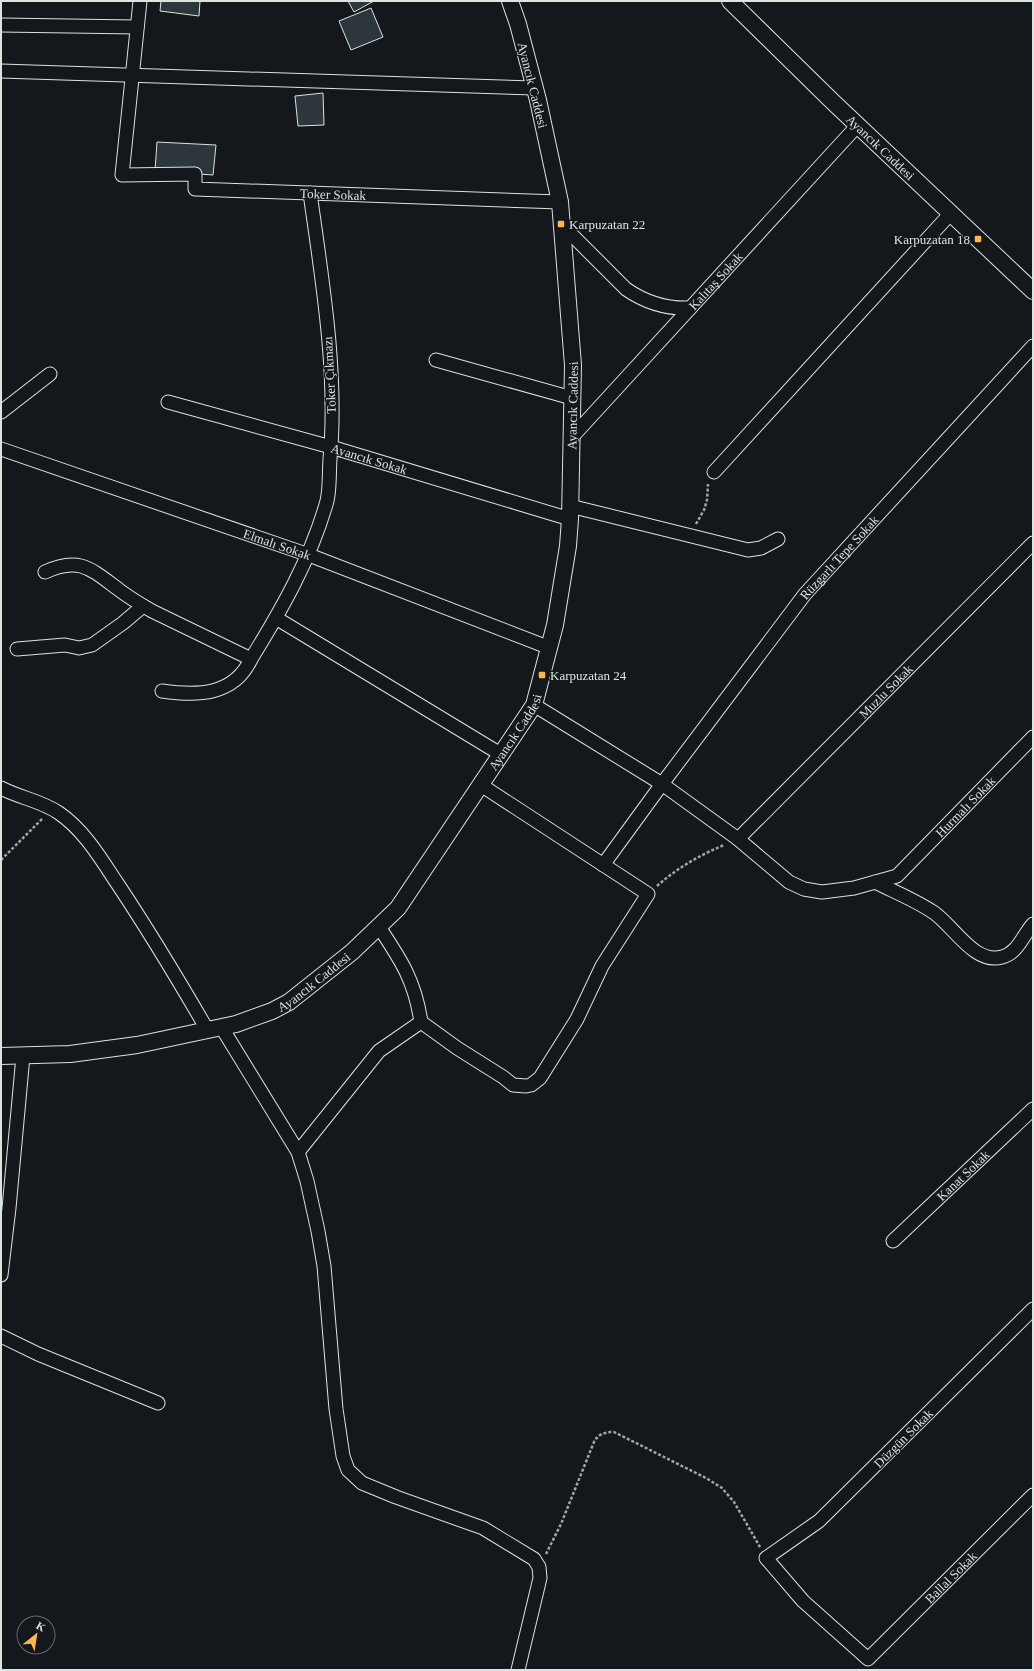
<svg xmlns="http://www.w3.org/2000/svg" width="1034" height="1671" viewBox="0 0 1034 1671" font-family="'Times New Roman',serif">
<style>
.building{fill:#2c363c;stroke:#d8e6dc}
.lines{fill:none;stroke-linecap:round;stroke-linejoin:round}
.minor-casing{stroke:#d8e6dc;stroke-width:15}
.tertiary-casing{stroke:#d8e6dc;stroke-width:18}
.path{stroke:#9da8a2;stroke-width:2.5;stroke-dasharray:3 2;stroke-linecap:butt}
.minor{stroke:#14181c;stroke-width:13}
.tertiary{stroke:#14181c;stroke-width:16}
.poi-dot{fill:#ffb74d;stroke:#14181c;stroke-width:1.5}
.labels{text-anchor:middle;stroke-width:3;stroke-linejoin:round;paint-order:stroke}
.street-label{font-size:13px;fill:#d8e6dc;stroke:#14181c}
.poi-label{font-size:13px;fill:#d8e6dc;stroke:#14181c;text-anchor:start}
</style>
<rect width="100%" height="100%" fill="#14181c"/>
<path class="building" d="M161,1H200L199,16L160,11Z
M348,1H374L354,12Z
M371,8L383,37L351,50L339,21Z
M323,93L324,125L298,126L295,96Z
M157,142L216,145L213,175L155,171Z"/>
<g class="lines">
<g class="minor-casing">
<g id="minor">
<path id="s1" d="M140,1L122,175L195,174V189L560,202"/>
<path d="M1,25L137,27"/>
<path d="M1,71L534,88"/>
<path d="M561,224L626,289C646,303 666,309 690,308"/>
<path d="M436,360L572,398"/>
<path id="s2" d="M168,402L331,447L570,519"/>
<path d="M1,412L50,374"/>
<path id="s3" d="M572,437L858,125"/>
<path id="s4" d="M1,449L309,555L550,648"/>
<path d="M714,472L951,213"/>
<path d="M570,506L748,550L761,548L778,539"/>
<path d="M45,572C79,556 91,569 118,589C128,597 140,604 152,611L251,659C282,609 311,558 327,501C330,488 329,473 330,459C338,373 322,279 310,193"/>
<path d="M276,618L502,755"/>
<path d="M17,649L65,645L79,648L92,645L123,623L143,606"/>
<path d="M162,691C197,696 234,696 251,659"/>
<path id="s5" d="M534,705L662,784L738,839L789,882L804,889L822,892L854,888L897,876L1033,737"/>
<path d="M1,788C20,798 42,801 59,813C84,830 101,859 117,883C149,931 179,981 208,1031"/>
<path id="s6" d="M738,839L1033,543"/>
<path id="s7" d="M603,865L662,784L805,594L1033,346"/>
<path d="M875,882C895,892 915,900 933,912C953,925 974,965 1002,957C1018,953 1023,935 1033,924"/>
<path d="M379,927C401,960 415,981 421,1022"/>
<path d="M222,1028L298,1152L307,1181L318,1231L324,1266L336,1409L343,1456L348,1470L362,1483L396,1497L483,1528L534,1559L539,1567L540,1578L518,1670"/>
<path d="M298,1152L379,1051L421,1022L457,1048L503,1077L513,1085L526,1086L531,1085L540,1078L577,1019L602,966L648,894L481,785"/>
<path id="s8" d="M893,1241L1033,1109"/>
<path d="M1,1275L9,1208L23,1056"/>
<path id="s9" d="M1033,1309L819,1521L766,1558L803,1601L868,1659L1033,1495"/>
<path d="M1,1336L38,1354L158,1403"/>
</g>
</g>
<g class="tertiary-casing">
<g id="tertiary">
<path id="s10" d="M730,1L833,102L1033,291"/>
<path id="s11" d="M1,1056L70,1054L137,1045L236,1024L272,1011L289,1002L352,952L398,908L534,705L555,625L568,546L570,519L573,365L560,202L538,100L518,24L510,1"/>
</g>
</g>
<path class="path" d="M696,524L704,510L707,500L708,484
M1,860L43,818
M657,886C677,868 700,855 724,845
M546,1554L561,1524L594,1442C598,1434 605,1432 614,1432L706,1478L722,1488L734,1502L760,1547"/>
<use href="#minor" class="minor"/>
<use href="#tertiary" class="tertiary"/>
</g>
<g class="poi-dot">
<rect x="557" y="220" width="8" height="8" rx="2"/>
<rect x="974" y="235" width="8" height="8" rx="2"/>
<rect x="538" y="671" width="8" height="8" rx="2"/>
</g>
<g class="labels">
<g class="street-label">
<text transform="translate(533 85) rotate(76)" y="5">Ayancık Caddesi</text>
<text dy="5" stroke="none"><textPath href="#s10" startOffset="210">Ayancık Caddesi</textPath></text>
<text dy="5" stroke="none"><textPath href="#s1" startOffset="401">Toker Sokak</textPath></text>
<text dy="5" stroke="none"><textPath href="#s3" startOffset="212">Kalıtaş Sokak</textPath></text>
<text transform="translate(329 375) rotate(-93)" y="5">Toker Çıkmazı</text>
<text dy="5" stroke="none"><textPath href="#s11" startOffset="987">Ayancık Caddesi</textPath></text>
<text dy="5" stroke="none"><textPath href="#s2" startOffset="209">Ayancık Sokak</textPath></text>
<text dy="5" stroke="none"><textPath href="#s4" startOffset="292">Elmalı Sokak</textPath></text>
<text dy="5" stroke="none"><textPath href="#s7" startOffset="388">Rüzgarlı Tepe Sokak</textPath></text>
<text dy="5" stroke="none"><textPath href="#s6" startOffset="209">Muzlu Sokak</textPath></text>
<text dy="5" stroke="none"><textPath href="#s11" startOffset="651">Ayancık Caddesi</textPath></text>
<text dy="5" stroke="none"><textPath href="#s5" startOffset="520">Hurmalı Sokak</textPath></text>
<text dy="5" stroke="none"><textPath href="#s11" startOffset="327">Ayancık Caddesi</textPath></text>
<text dy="5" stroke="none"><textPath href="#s8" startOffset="96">Kanat Sokak</textPath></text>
<text transform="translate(903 1438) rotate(-45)" y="5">Düzgün Sokak</text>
<text dy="5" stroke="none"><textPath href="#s9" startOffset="626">Ballal Sokak</textPath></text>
</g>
<g class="poi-label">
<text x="569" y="229">Karpuzatan 22</text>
<text x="970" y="244" text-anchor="end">Karpuzatan 18</text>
<text x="550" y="680">Karpuzatan 24</text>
</g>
</g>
<rect width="1034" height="1671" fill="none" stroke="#d8e6dc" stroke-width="4"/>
<g transform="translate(36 1635) rotate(30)"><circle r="19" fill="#14181c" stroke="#626a69"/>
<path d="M0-3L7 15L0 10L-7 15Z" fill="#ffb74d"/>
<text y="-6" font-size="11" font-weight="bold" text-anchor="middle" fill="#d8e6dc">K</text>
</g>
</svg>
